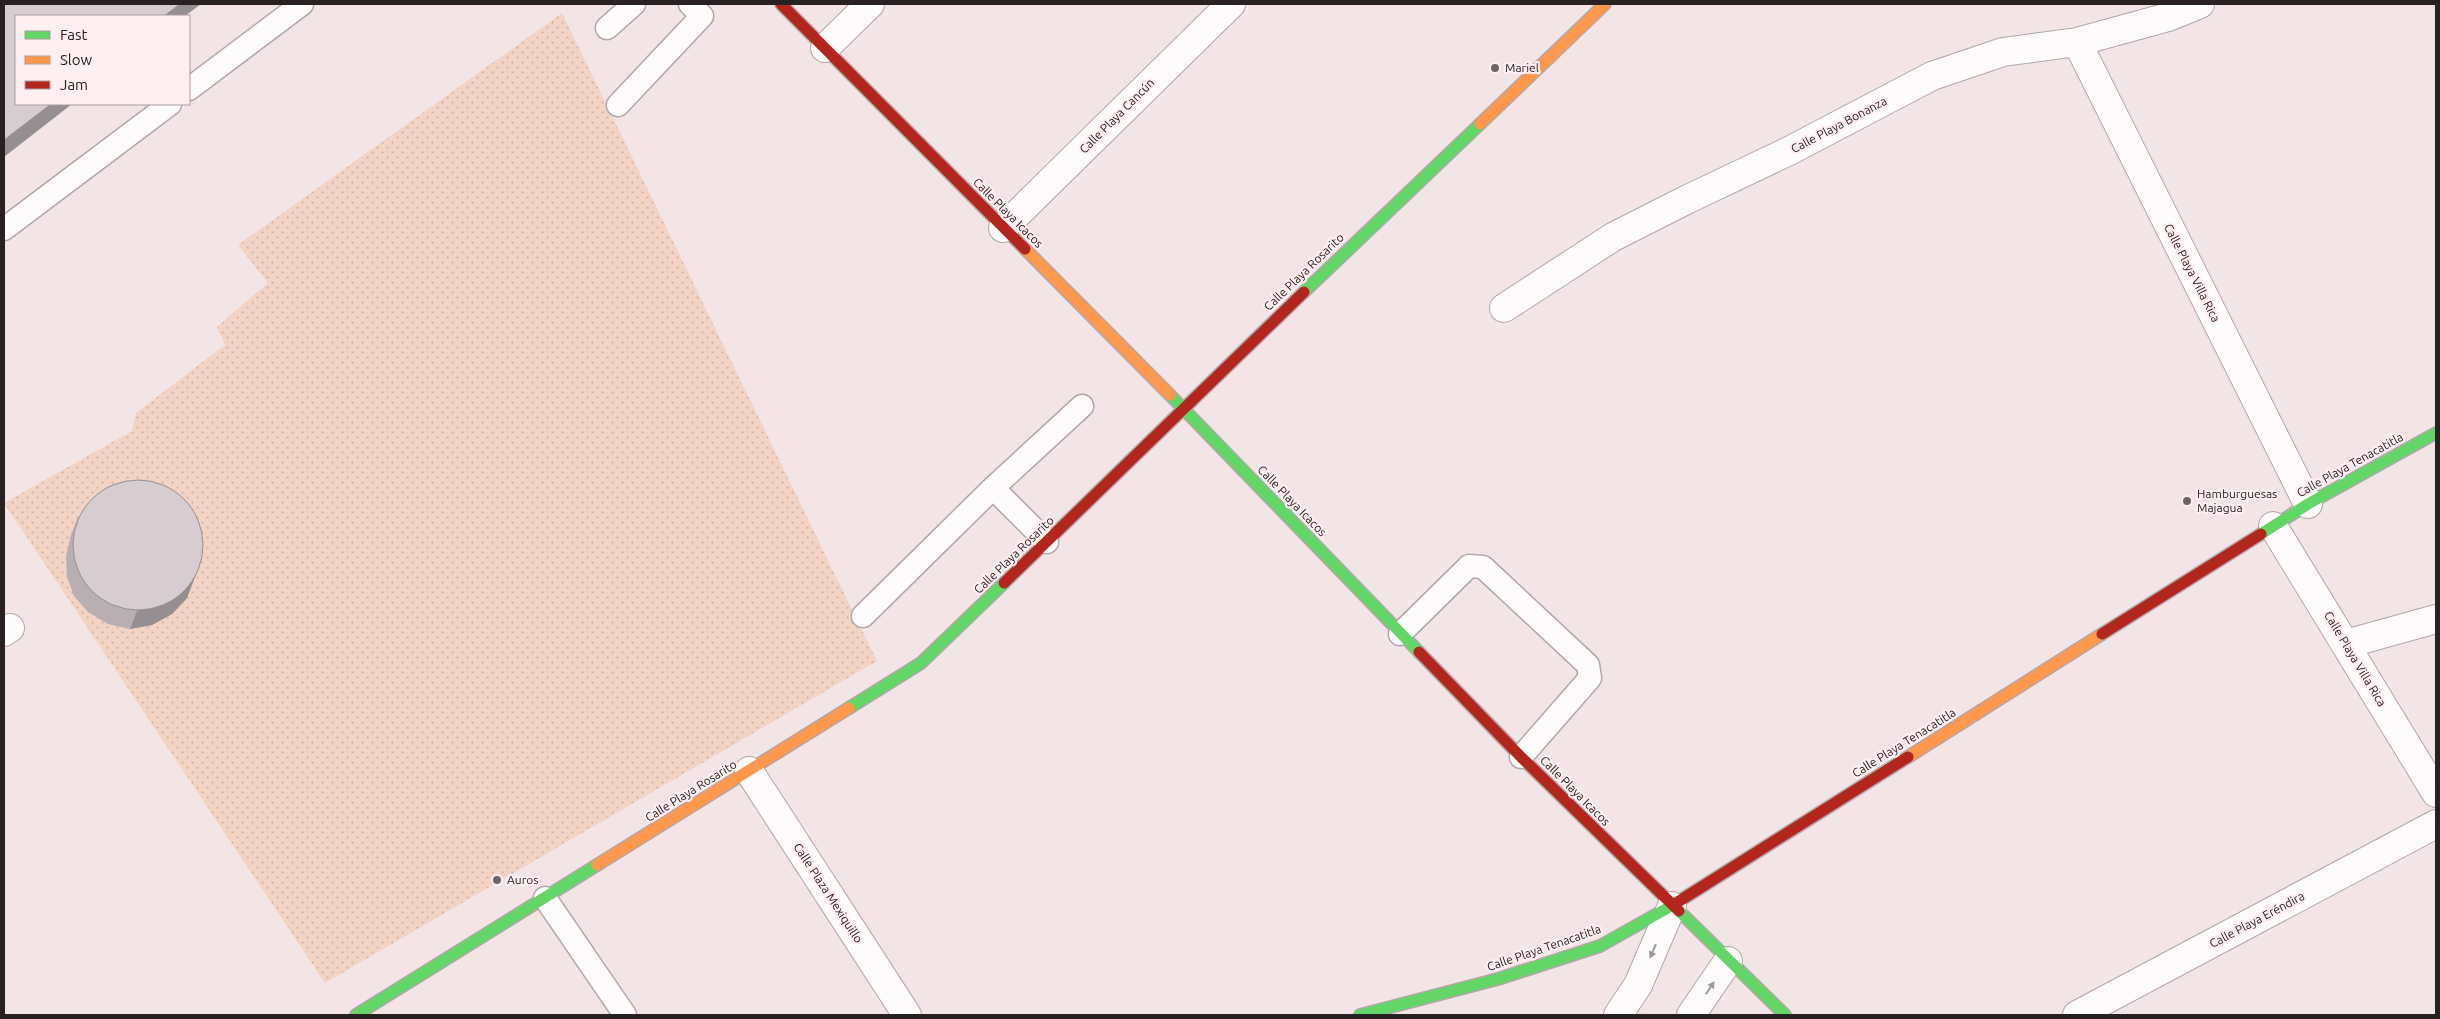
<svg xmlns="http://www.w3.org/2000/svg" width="2440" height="1019" viewBox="0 0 2440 1019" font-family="Ubuntu,sans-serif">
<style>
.grass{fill:url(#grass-dots)}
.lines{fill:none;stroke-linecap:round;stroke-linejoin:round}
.lane-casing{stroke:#b3a7a8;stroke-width:25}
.street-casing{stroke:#b3a7a8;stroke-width:30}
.fast-casing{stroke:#b3a7a8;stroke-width:14}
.slow-casing{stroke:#b3a7a8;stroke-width:14}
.jam-casing{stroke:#b3a7a8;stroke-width:14}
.lane{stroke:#fdfbfb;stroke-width:22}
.street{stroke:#fdfbfb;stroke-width:28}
.fast{stroke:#63d668;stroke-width:11}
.slow{stroke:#ff974d;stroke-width:11}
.jam{stroke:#b3261e;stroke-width:11}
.wall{fill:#b9afb2}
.shaded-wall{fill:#968f91}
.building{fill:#d7cccf;stroke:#968f91}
.oneway{fill:#9e9899}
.poi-dot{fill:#706566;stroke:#ffeff1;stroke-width:2}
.labels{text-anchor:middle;stroke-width:4.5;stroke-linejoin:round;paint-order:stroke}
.poi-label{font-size:12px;fill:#292021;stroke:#ffeff1;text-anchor:start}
.street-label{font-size:12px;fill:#292021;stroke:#ffeff1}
</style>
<defs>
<pattern id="grass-dots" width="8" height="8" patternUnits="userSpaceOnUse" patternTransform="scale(1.25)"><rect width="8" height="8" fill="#f2d3c4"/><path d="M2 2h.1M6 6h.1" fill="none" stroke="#d0b5a8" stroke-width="1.8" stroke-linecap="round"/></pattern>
</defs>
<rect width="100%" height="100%" fill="#f3e5e6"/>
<path class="grass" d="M562,13L877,661L325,983L4,503L132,431L136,413L225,345L217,327L268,283L238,245Z"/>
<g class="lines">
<g class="lane-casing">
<path id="lane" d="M607,28L634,4
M189,89L302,4
M618,105L702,16L690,4
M4,229L170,104
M993,488L1047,542
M863,616L993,488L1082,406
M1400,634L1469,566L1483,567L1588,665L1590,678L1521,757
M545,898L625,1015"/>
</g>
<g class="street-casing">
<path id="street" d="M2077,42L2308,504
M825,48L870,4
M1003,228L1231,4
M1504,308L1613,237L1686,200L1789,151L1932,76L2003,52L2077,42L2168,17L2200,4
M2273,526L2436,793
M4,632L10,628
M2346,644L2436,619
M749,771L907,1015
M1618,1015L1638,985L1672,906
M1691,1015L1728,961
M2077,1015L2436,824"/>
</g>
<g class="fast-casing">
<path id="fast" d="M1304,292L1480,124
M1170,395L1419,652
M2261,534L2308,504L2436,433
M849,708L921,663L1004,583
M1679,911L1785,1015
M356,1015L597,865
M1360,1015L1498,979L1600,946L1673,905"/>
</g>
<g class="slow-casing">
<path id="slow" d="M1480,124L1605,4
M1025,249L1170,395
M1908,757L2102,634
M597,865L849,708"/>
</g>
<g class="jam-casing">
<path id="jam" d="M781,4L1025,249
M1004,583L1304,292
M2102,634L2261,534
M1419,652L1521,757L1679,911
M1673,905L1908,757"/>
</g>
<use href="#lane" class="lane"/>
<use href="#street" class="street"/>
<use href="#fast" class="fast"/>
<use href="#slow" class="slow"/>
<use href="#jam" class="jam"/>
</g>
<path class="wall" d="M78,517L202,558L187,598L172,614L152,625L130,629L108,624L88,612L74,596L67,577L66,556L71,535Z"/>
<path class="shaded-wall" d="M180,4H201L185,16H164Z
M51,104H72L4,157V140Z
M202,558L187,598L172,614L152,625L130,629L137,611Z"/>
<path class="building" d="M4,4H180L164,16H16V104H51L4,140Z
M73 545a65 65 0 1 1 130 0a65 65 0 1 1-130 0Z"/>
<defs><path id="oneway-solid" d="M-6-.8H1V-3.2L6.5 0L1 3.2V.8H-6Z" transform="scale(1.25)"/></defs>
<g class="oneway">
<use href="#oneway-solid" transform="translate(1653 951) rotate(113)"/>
<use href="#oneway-solid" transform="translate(1710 988) rotate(-56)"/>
</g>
<g class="poi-dot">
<circle cx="1495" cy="68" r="5"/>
<circle cx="2187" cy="501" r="5"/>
<circle cx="497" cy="880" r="5"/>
</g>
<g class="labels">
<g class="poi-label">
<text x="1505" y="72">Mariel</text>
<text x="2197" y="498">Hamburguesas<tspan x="2197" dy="14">Majagua</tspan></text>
<text x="507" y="884">Auros</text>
</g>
<g class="street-label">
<text transform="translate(1117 116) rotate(-45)" y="4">Calle Playa Cancún</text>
<text transform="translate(1839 125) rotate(-28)" y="4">Calle Playa Bonanza</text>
<text transform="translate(1008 213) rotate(45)" y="4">Calle Playa Icacos</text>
<text transform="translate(1304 272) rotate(-44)" y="4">Calle Playa Rosarito</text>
<text transform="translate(2192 273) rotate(63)" y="4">Calle Playa Villa Rica</text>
<text transform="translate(2350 465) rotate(-29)" y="4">Calle Playa Tenacatitla</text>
<text transform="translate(1292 501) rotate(46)" y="4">Calle Playa Icacos</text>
<text transform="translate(1014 555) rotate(-44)" y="4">Calle Playa Rosarito</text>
<text transform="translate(2355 659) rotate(59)" y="4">Calle Playa Villa Rica</text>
<text transform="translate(1904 743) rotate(-32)" y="4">Calle Playa Tenacatitla</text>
<text transform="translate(691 791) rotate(-32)" y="4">Calle Playa Rosarito</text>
<text transform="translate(1575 791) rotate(45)" y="4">Calle Playa Icacos</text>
<text transform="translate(828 893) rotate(57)" y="4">Calle Plaza Mexiquillo</text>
<text transform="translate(2257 920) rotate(-28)" y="4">Calle Playa Eréndira</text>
<text transform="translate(1544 948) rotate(-19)" y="4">Calle Playa Tenacatitla</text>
</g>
</g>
<rect width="2440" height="1019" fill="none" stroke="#292021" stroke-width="10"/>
<rect x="15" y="15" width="175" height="90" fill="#ffeff1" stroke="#a99c9e"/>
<rect x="25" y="31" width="25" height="8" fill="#63d668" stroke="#a99c9e"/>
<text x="60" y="40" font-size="15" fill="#292021">Fast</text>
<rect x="25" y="56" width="25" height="8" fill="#ff974d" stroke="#a99c9e"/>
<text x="60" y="65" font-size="15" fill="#292021">Slow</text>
<rect x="25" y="81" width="25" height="8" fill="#b3261e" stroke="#a99c9e"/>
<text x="60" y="90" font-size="15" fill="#292021">Jam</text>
</svg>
